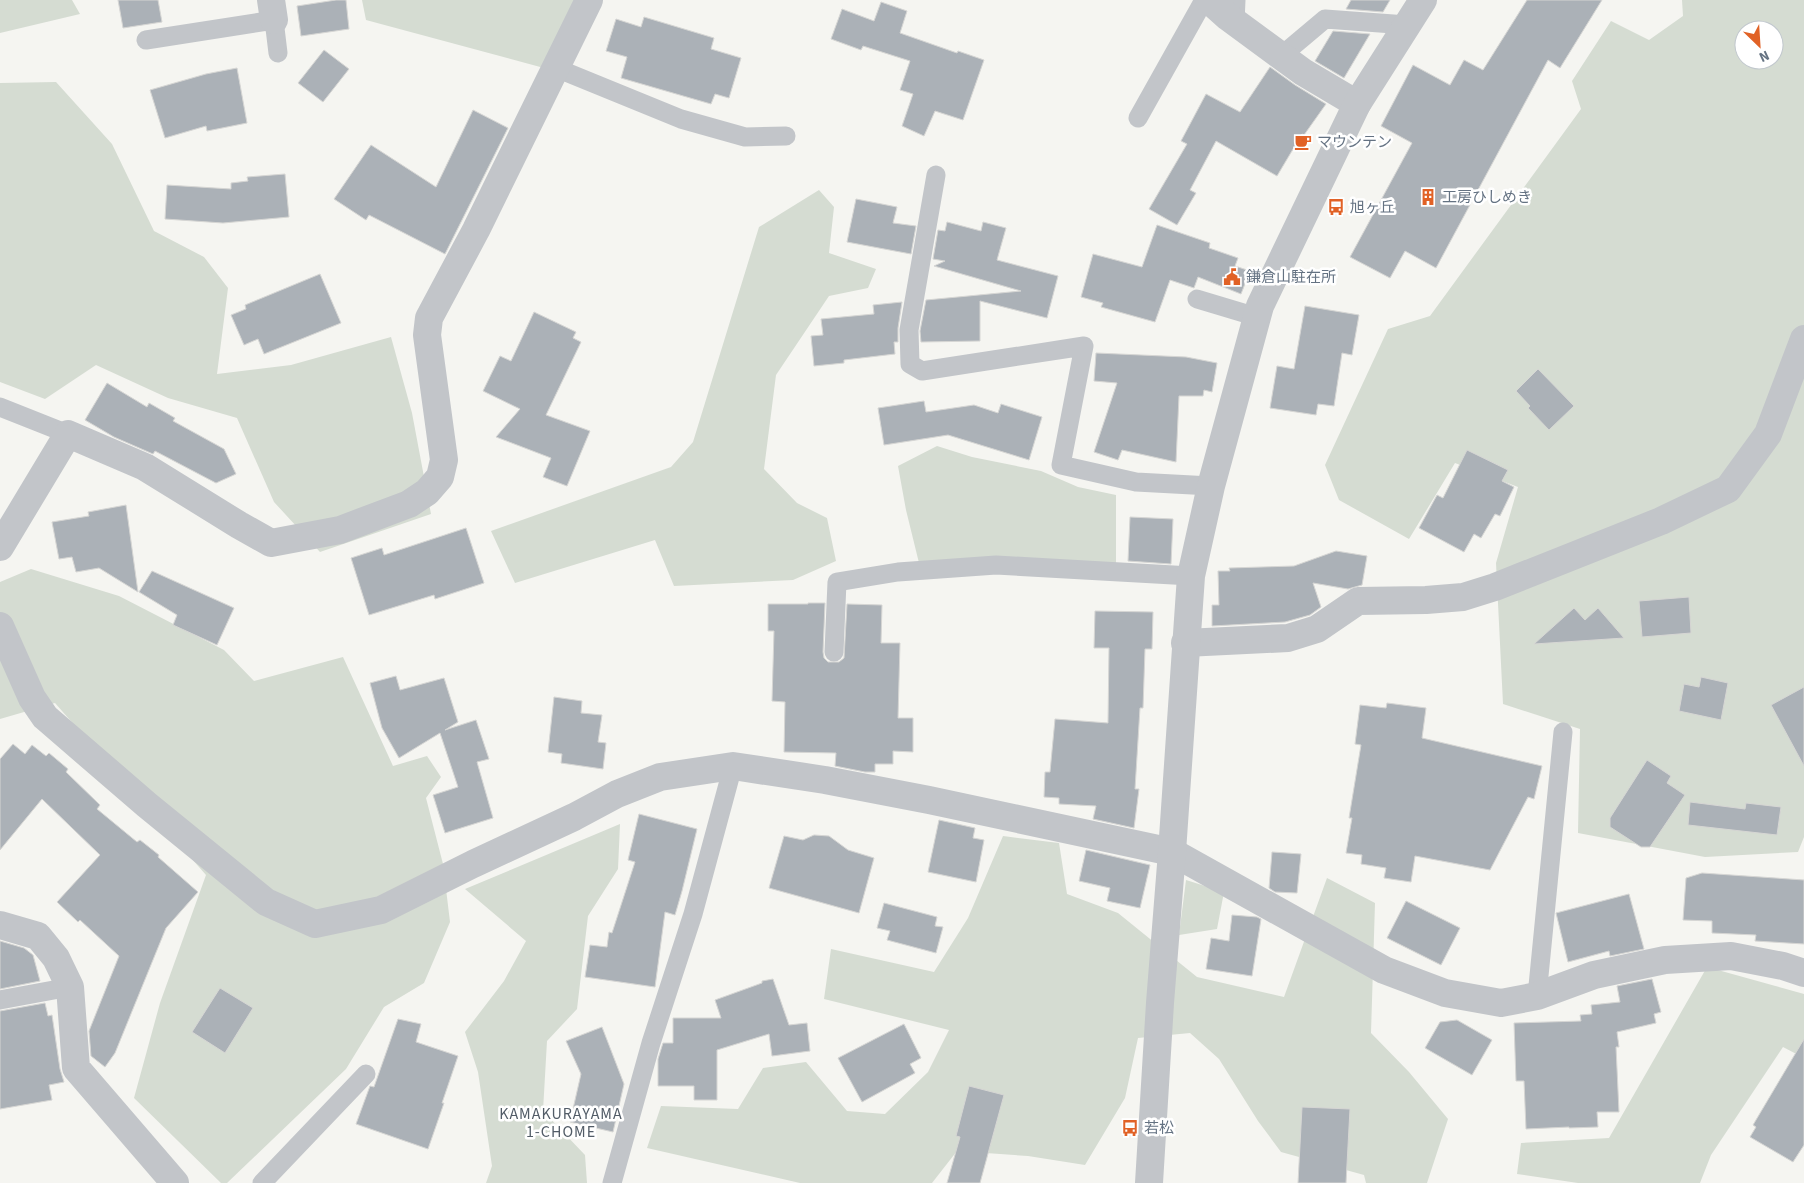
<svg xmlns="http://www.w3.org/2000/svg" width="1804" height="1183" viewBox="0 0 1804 1183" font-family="'Source Sans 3','Noto Sans JP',sans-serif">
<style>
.green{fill:#d5dcd2;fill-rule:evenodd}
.building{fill:#abb1b7;stroke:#d6d6d4}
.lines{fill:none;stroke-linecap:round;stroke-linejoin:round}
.service{stroke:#c2c5c9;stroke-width:19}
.minor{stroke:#c2c5c9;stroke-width:28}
.tertiary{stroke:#c2c5c9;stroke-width:28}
.labels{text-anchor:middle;stroke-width:5;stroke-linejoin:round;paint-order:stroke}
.poi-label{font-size:15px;fill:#647282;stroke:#fff;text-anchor:start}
.neighbourhood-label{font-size:16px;letter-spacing:1px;fill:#525c67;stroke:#fff}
</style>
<rect width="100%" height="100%" fill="#f5f5f1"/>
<path class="green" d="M0,0H72L80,14L0,33Z
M362,0H577L544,68L366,20Z
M1682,0H1804V837L1798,852L1705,857L1578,833L1580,729L1503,704L1496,563L1518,487L1455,463L1409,539L1339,500L1325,465L1388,329L1430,316L1581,109L1572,81L1611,21L1649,40L1683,16ZM1744,30H1774V60H1744Z
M56,82L112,144L154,231L204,257L228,288L217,374L291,365L391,337L412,413L431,514L320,552L274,502L237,418L168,398L96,365L45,399L0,382V83Z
M819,190L834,207L829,253L876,269L868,288L829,296L776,375L764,469L797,503L827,518L836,561L793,580L674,586L655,540L515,583L491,531L671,467L693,442L759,227Z
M937,446L972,457L1041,471L1078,487L1116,495V563H919L906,510L898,466Z
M31,569L119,596L224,650L254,681L343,657L393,766L427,756L441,777L426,798L443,864L450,922L424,983L384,1007L346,1069L227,1183H221L134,1098L160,1003L206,875L55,703L0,719V582Z
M620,824L618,869L588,916L577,1009L547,1041L543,1111L585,1155L587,1183H486L492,1166L478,1072L465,1032L504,981L526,941L465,889Z
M1003,836L1059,843L1067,894L1118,913L1197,977L1284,997L1327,878L1375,903L1371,1033L1409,1072L1448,1119L1427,1183H1366L1364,1175L1281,1152L1258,1121L1219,1059L1190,1033L1138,1038L1125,1098L1085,1165L1028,1156L957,1151L932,1183H800L647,1148L661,1106L738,1109L763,1068L806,1062L847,1111L885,1114L928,1072L949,1030L824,999L831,949L934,972L968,918Z
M1186,880L1224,892L1217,929L1179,935Z
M1707,967L1804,994V1058L1783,1047L1711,1155L1700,1183H1578L1517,1174L1521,1143L1609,1138Z"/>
<path class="building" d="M118,0H158L162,22L123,28Z
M336,0H346L349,29L301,36L297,6Z
M1351,0H1390L1383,12L1346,9Z
M1527,0H1602L1560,68L1548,60L1436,268L1405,251L1390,278L1350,257L1412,143L1381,126L1413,65L1450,85L1464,60L1483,70Z
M881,2L907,11L900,33L957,53L958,51L984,60L963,120L935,111L924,136L902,126L913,94L900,90L910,61L863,46L861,50L831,39L842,9L874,21Z
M644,17L714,38L711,49L741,58L729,98L715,94L711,104L621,78L627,57L606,51L616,19L641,27Z
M1333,31L1370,34L1344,78L1315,61Z
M324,50L349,69L323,102L298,83Z
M1270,67L1295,85L1326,104L1304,135L1302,134L1277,176L1216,141L1190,190L1196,193L1177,225L1149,209L1187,144L1181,141L1206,94L1240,112Z
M237,68L247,123L207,131L206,126L165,138L150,90L206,74Z
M473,110L508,128L445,254L369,215L366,220L334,199L371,145L436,187Z
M285,174L289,217L223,223L165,219L167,185L231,189V183L248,181L247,177Z
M856,199L897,207L893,223L916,226L911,254L847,242Z
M947,222L981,231L983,222L1006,228L997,260L1058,276L1047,318L980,301V341L921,342L920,331L926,300L1021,291L934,266L945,261L933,259L938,230L945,231Z
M1157,225L1210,243L1209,248L1238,258L1235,266L1250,271L1241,294L1198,277L1194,288L1170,280L1155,322L1101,307L1103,303L1081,297L1093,254L1142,267Z
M320,274L341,323L264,354L258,339L244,345L231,315L246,309L245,305Z
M902,302L898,328V342H894L895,354L844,360V363L814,366L811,336L823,335L821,319L874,314L873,305Z
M1305,306L1359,315L1352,355L1342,353L1334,406L1318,404L1316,415L1270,408L1277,366L1294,369Z
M534,312L576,332L573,338L581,342L546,415L590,431L567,486L543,477L551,458L496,437L520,409L483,391L500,356L511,361Z
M1096,353L1186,357L1217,363L1212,392L1204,390L1203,396H1179L1176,462L1122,450L1118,460L1094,452L1117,383L1094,381Z
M1538,369L1574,406L1549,430L1528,408L1530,406L1516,391Z
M107,383L147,407L149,403L175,418L173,421L224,449L236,474L216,483L155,451L153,454L114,437L85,420Z
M924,401L926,412L974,405L998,413L1001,404L1042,417L1029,460L948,435L884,445L878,408Z
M1467,450L1508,470L1502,481L1514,487L1500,516L1495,514L1481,538L1474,534L1464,552L1419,528L1437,495L1443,498Z
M126,505L138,592L99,568L76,572L72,557L59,559L52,522L89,516L88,512Z
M1130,517L1173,519L1171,564L1128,561Z
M466,528L484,583L435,599L434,595L369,615L351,558L382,548L384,555Z
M1336,551L1367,556L1362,585L1348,589L1313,583L1321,607L1310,615L1285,622L1212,626V605H1219L1218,571H1230L1229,568L1294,566Z
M152,571L234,608L217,645L173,625L177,615L139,592Z
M1689,597L1691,633L1642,637L1639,601Z
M808,603H825L823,652L824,658L828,662H839L844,658L847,604L882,605L881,643H900L898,718H913V752L893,751V764H875V772H865L835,766L836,753L784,752L785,702L772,701L774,631H768V604H808Z
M1574,608L1585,620L1598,608L1624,638L1534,644Z
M1095,611L1153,612L1152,649H1145L1143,708H1140L1135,789H1139L1134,828L1093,819L1096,806L1059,804V798L1044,797L1045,772H1050L1055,719L1108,723L1109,648H1094Z
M396,676L400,690L444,678L458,722L445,730L476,720L489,759L477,762L493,818L445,833L433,795L458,787L440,733L399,758L382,728L370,683Z
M1701,677L1728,683L1721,720L1679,711L1684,684L1699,687Z
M1804,687V766L1771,705Z
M554,697L582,701L581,713L602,715L598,742L606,743L603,769L561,763L562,754L548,752Z
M1387,703L1426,708L1422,738L1542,766L1534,799L1528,797L1490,870L1415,856L1411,882L1384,878L1386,868L1361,864L1362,855L1346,853L1352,818H1349L1361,745L1355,744L1360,705L1386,708Z
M13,744L25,754L32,745L46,756L49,753L68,769L66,772L100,805L97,809L137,842L140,840L159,855L158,857L198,892L166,928L115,1053L105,1067L91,1056L89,1031L119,956L80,920L78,922L57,902L100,855L42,799L0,850V759Z
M1647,760L1671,776L1667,783L1685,795L1650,847H1641L1610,827V818Z
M1690,802L1745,809L1746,803L1781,807L1777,835L1688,825Z
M639,814L697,829L682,891L675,915L665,912L655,987L585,977L590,945L607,947L609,932L612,933L635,862L628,860Z
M939,820L975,828L973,838L984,840L976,882L928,872Z
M814,835L829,836L848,850L874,858L859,913L769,888L784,836L803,840Z
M1086,850L1150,865L1140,908L1107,901L1110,888L1079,881Z
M1272,852L1301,854L1297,893L1275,892L1269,888Z
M1702,873L1804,880V944L1755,941L1756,935L1712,933V921L1683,920L1686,878Z
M1629,894L1644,949L1610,956L1609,951L1568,962L1556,913Z
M1406,901L1460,928L1441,965L1387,938Z
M884,903L937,917L935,926L943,927L936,953L887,940L890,931L877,928Z
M1232,915L1257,917L1261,919L1252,976L1206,969L1211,938L1229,941Z
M0,941L24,948L33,955L40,981L0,989Z
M773,979L789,1025L807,1023L810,1051L772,1056L769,1034L717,1050V1100H694V1086H658V1059L663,1043H673V1018H721L715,1000L762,983V981Z
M1652,979L1661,1012L1654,1014L1656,1023L1617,1032L1619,1047H1616L1619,1112H1597L1598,1127L1569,1128V1127L1526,1129L1524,1081H1516L1514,1023L1581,1021L1580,1015L1592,1014L1591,1005L1620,1002L1617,986Z
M220,988L253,1008L225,1053L192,1032Z
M45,1003L48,1016L52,1015L60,1069L64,1082L49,1085L52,1100L0,1109V1011Z
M398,1019L421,1024L416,1042L458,1056L442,1103H444L428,1149L356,1124L370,1086L374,1087Z
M1457,1020L1492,1040L1472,1075L1425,1048L1440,1022Z
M904,1024L921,1058L910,1064L915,1073L862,1102L838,1058Z
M602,1027L624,1084L613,1132L570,1122L581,1074L566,1041Z
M1804,1039V1145L1793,1162L1750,1137L1756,1127L1753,1125Z
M969,1086L1004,1095L980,1183H947L960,1137L956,1136Z
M1302,1107L1350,1109L1346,1183H1298Z"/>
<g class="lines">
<path class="service" d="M1235,22L1236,0
M146,40L274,20L278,53
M1281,56L1325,19L1407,25
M556,68L681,119L745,137L786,136
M1138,118L1204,0
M936,175L909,330L910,364L922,371L1084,346L1061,465L1136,482L1211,486
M1197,299L1257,317
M0,407L68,434
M834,652L837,582L898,572L996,565L1191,576
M1537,996L1563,732
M0,1000L70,987
M262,1183L366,1074
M612,1183L651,1043L693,914L733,766"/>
<path class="minor" d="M271,0L274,20
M1209,0L1228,17L1303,72L1357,104
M0,547L68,434L145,467L239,525L271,543L340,530L409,504L427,492L440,477L444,460L427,335L429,318L476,230L589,0
M0,626L32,698L45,717L147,805L266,902L315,924L381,910L473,864L574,817L617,794L660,777L733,766L825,780L929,800L1172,852L1384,970L1445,993L1501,1003L1537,996L1594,975L1665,960L1731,956L1783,966L1804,973
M1185,643L1288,638L1317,629L1358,601L1426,600L1463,597L1495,587L1661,521L1728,489L1768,434L1804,339
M0,925L38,936L56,958L70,987L76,1068L175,1183"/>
<path class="tertiary" d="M1149,1183L1160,1003L1172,852L1191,576L1211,486L1260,306L1357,104L1423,0"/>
</g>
<defs>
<g id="cafe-bare" transform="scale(1.35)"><path d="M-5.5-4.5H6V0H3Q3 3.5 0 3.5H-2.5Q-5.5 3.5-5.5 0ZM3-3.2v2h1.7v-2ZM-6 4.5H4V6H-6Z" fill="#e16226" stroke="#fff" stroke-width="2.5" paint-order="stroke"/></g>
<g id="building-bare" transform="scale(1.35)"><path d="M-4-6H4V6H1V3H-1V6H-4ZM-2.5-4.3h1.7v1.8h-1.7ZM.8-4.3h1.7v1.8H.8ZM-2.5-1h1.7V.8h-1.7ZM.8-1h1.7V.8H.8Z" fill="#e16226" stroke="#fff" stroke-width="2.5" paint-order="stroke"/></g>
<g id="bus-bare" transform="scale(1.35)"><path d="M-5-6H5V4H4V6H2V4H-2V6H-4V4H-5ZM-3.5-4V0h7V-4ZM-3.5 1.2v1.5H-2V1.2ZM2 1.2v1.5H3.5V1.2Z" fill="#e16226" stroke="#fff" stroke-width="2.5" paint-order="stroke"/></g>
<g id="civic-bare" transform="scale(1.35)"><path d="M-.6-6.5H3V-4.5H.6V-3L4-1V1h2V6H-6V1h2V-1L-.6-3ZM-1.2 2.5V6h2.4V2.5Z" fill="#e16226" stroke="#fff" stroke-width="2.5" paint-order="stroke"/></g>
</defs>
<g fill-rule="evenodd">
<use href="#cafe-bare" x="1303" y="142"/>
<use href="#building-bare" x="1428" y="197"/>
<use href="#bus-bare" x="1336" y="207"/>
<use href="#civic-bare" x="1232" y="277"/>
<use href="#bus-bare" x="1130" y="1128"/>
</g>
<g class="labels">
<g class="poi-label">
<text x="1317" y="147">マウンテン</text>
<text x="1442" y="202">工房ひしめき</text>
<text x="1350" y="212">旭ヶ丘</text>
<text x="1246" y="282">鎌倉山駐在所</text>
<text x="1144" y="1133">若松</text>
</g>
<g class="neighbourhood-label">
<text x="561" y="1119">KAMAKURAYAMA<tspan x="561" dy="18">1-CHOME</tspan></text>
</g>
</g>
<g transform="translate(1759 45) rotate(155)"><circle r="24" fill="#ffffff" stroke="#c1c7cd"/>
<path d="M0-4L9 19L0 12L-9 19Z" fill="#e16226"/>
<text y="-8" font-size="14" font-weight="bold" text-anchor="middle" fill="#647282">N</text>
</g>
</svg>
